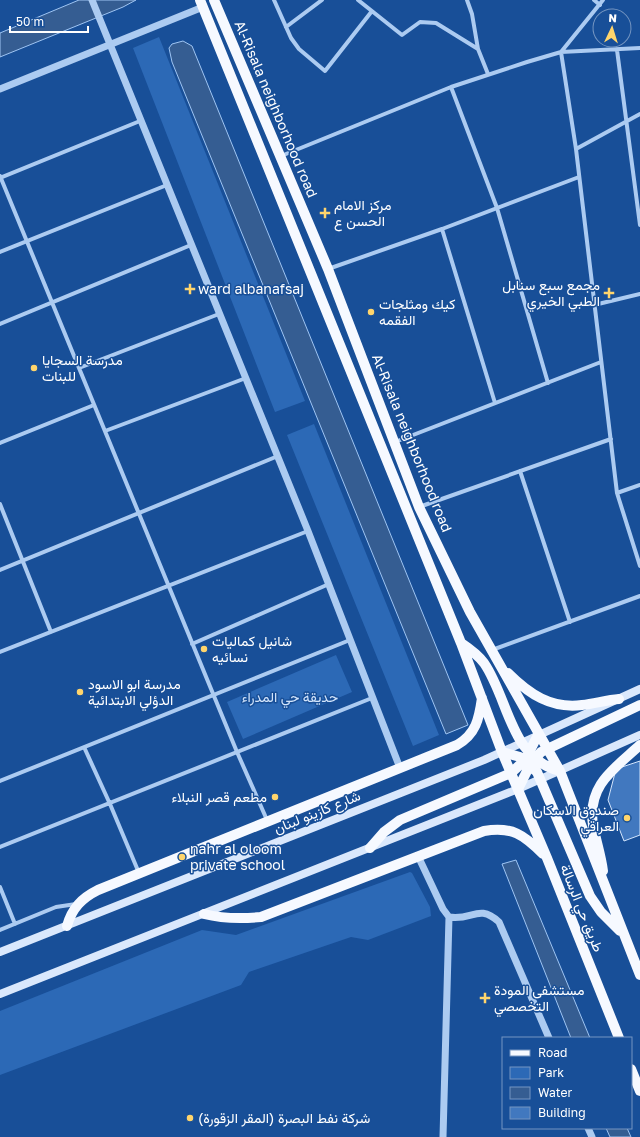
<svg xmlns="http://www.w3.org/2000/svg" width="640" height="1137" viewBox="0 0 640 1137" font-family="'Golos Text',Vazirmatn,sans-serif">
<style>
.green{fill:#2c69b6}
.water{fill:#355d92;stroke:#9fc5f3}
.building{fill:#4178bf;stroke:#d3e5fc}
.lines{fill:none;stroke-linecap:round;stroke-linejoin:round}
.minor{stroke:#accbf1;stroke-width:4}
.tertiary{stroke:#accbf1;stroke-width:7}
.secondary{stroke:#dae8fc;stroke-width:8}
.primary{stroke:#f6f9ff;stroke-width:10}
.poi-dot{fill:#ffd56c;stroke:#184f98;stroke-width:1.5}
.labels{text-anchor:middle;stroke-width:3;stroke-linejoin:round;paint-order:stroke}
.street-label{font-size:14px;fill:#fff;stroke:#184f98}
.poi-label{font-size:14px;fill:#fff;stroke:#184f98;text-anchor:start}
.park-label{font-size:14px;fill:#d3e5fc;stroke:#184f98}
</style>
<rect width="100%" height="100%" fill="#184f98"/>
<path class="green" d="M159,37L305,401L275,412L133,48Z
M314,424L439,735L413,746L287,435Z
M336,655L352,692L243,739L227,702Z
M410,872L412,873L430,907L431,916L368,940L351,937L249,972L241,985L0,1075V1011L202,930L236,935Z"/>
<path class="water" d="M79,0H136L123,7L0,57V33Z
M183,41L192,46L468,725L446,734L172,62L169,48L172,44Z
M516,860L590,1038H571L502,864Z
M606,1128H627L631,1137H610Z"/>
<path class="building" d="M640,761V835L624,841L608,800L616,769Z"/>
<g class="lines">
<path class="minor" d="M274,0L291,38L299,49L325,71L372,11
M358,0L402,35L420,22L436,23L478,49
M467,0L472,14L478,49L488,74
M594,0L600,5
M603,0L561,52L576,149L617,493L640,566
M286,27L322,0
M617,50L640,225
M451,87L497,208L548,383
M576,149L640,114
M281,156L451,87L527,62L561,52L640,48
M0,176L237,752L267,820
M0,178L140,121
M442,229L495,403
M0,252L167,185
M328,269L442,229L579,177
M594,305L640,294
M0,324L191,245
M79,368L219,314
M105,431L246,378
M395,442L601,362
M0,443L94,405
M520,471L570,622
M617,493L640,485
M0,504L51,632
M419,507L611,439
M0,570L278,456
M192,644L329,584
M492,650L640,596
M0,652L308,531
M84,747L110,804L139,873
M0,781L350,640
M0,847L372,698
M0,887L15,924
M0,930L56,907L76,904"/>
<path class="tertiary" d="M92,0L308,531L400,768
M0,89L203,7
M418,856L443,909L449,917C473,921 478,903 499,922L549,1038
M588,1128L592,1137
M443,1137L449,917"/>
<path class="secondary" d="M0,952L484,760L640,689
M0,994L518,789L640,735"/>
<path class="primary" d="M200,0L461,643L502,752L547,858L619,1038
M214,0L328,269L419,507L470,612L560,771L640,975
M461,643C470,649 478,655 484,663C509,699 510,759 560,771
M508,673C529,694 551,709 582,705C594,704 606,700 619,699
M502,752L520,757L537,772L590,896L601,912L620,931
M518,789L530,765L541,752L640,705
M370,848L384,832L400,820L511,773L525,760L538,735
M603,871C601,855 596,841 593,825C587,785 614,769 640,745
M204,914C224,919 241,919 261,917L484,831C512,826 524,835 543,854
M67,926C72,908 82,898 98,890L457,745C476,734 479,719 482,698
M631,1069L640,1091"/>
</g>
<g class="poi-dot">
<path d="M323 207h4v4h4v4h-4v4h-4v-4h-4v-4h4z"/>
<path d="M188 283h4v4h4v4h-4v4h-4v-4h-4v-4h4z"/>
<path d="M607 287h4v4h4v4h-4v4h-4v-4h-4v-4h4z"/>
<circle cx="371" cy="312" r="4"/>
<circle cx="34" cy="368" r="4"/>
<circle cx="204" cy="649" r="4"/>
<circle cx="80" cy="692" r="4"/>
<circle cx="275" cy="797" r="4"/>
<circle cx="627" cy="818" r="4"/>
<circle cx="182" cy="857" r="4"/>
<path d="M483 992h4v4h4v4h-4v4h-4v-4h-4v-4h4z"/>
<circle cx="190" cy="1118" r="4"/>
</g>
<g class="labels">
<g class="street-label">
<text transform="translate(276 109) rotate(67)" y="5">Al-Risala neighborhood road</text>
<text transform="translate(412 443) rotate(68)" y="5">Al-Risala neighborhood road</text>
<text transform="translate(317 812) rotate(-22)" y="5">شارع كازينو لبنان</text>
<text transform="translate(582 908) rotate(68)" y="5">طريق حي الرسالة</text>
</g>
<g class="poi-label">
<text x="334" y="210">مركز الامام<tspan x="334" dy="16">الحسن ع</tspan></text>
<text x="600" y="290" text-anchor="end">مجمع سبع سنابل<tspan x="600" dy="16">الطبي الخيري</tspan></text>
<text x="198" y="294">ward albanafsaj</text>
<text x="379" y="309">كيك ومثلجات<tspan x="379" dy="16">الفقمه</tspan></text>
<text x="42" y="365">مدرسة السجايا<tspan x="42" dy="16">للبنات</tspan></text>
<text x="212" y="646">شانيل كماليات<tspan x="212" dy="16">نسائيه</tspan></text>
<text x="88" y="689">مدرسة ابو الاسود<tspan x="88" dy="16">الدؤلي الابتدائية</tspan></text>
<text x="267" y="802" text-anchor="end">مطعم قصر النبلاء</text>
<text x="619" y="815" text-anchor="end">صندوق الاسكان<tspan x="619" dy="16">العراقي</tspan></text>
<text x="190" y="854">nahr al oloom<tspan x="190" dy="16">private school</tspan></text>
<text x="494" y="995">مستشفى المودة<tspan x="494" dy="16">التخصصي</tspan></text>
<text x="198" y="1123">شركة نفط البصرة (المقر الزقورة)</text>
</g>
<g class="park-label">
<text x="290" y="702">حديقة حي المدراء</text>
</g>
</g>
<rect x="502" y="1037" width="130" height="92" fill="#184f98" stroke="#7495c1"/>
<rect x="510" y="1050" width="20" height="6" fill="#f6f9ff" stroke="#7495c1"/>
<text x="538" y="1057" font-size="12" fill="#ffffff">Road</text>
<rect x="510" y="1067" width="20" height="12" fill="#2c69b6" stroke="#7495c1"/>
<text x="538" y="1077" font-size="12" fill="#ffffff">Park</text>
<rect x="510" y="1087" width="20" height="12" fill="#355d92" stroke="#7495c1"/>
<text x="538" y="1097" font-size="12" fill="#ffffff">Water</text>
<rect x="510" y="1107" width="20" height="12" fill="#4178bf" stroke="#7495c1"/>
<text x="538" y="1117" font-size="12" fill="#ffffff">Building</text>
<g transform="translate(612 28) rotate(4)"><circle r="19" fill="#184f98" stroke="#7495c1"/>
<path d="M0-3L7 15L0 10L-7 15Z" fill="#ffd56c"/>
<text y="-6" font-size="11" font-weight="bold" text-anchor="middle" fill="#ffffff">N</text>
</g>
<path d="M10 26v6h78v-6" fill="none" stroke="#ffffff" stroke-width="2"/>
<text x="16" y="26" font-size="12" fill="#ffffff" stroke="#184f98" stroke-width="3" paint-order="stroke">50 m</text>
</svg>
